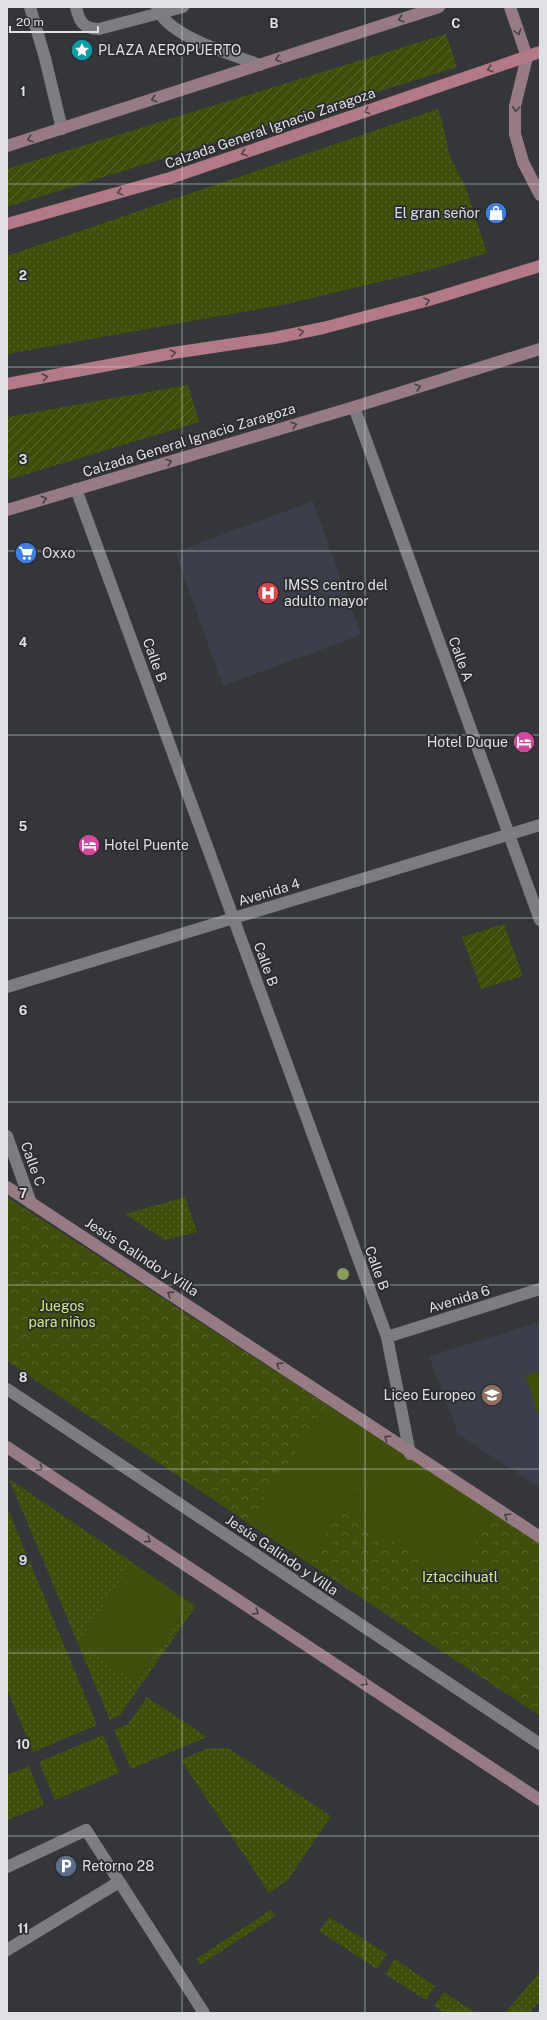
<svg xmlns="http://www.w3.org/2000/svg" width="547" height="2020" viewBox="0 0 547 2020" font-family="'Public Sans',sans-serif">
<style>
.built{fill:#3c3f4a}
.grass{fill:url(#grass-dots)}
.park{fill:url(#park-crowns)}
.garden{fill:url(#garden-furrows)}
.pitch{fill:#404f0b}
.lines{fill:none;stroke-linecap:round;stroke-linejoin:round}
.service{stroke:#7b7d82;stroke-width:12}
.pedestrian{stroke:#7b7d82;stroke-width:12}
.minor{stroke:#7b7d82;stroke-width:12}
.secondary{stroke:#967b84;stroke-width:12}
.primary{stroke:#b27986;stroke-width:12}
.tree{fill:#8a9d5e}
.oneway{stroke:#453f45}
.oneway2{stroke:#53424a}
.grid{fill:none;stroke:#e0e1e4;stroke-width:1;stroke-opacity:0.55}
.labels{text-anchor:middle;stroke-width:3.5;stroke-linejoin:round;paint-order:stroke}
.poi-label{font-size:14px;fill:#e0e1e4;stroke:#2a2b30;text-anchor:start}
.street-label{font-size:14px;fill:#e0e1e4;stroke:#2a2b30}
.park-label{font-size:14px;fill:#d1f17b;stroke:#2a2b30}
.grid-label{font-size:13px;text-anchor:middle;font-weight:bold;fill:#e0e1e4;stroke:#2a2b30;stroke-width:3.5;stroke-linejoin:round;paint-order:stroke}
</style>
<defs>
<pattern id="grass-dots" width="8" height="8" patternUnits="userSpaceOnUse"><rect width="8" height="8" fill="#404f0b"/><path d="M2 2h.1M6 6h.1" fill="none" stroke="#5b682e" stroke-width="1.8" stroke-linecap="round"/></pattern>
<pattern id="park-crowns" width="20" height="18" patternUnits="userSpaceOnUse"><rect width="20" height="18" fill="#404f0b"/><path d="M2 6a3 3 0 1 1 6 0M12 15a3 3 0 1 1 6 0" fill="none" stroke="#5b682e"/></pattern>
<pattern id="garden-furrows" width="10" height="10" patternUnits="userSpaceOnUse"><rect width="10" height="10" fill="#404f0b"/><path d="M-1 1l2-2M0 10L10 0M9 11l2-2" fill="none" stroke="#5b682e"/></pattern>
</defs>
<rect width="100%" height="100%" fill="#34363a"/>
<path class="built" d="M313,501L361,635L223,686L175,552Z
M540,1322V1488L458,1434L429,1356Z"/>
<path class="grass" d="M438,109L441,117L450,157L466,188L487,253L429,270L287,304L7,354V256Z
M185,1197L197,1232L165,1240L125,1214Z
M9,1479L133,1563L78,1642L136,1681L191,1603L196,1606L120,1715L110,1720Z
M7,1507L97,1725L33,1752L7,1689Z
M147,1697L207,1737L131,1769L114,1730L128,1724Z
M103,1735L119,1773L55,1800L39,1762Z
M208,1748H228L331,1816L288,1880L269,1893L181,1760Z
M29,1766L44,1805L7,1820V1775Z
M271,1910L275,1916L200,1965L196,1959Z
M329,1917L387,1954L377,1969L319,1931Z
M395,1959L435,1986L426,2000L385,1974Z
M540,1972V2001L529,2013H505Z
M444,1992L476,2013H445L434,2006Z"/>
<path class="park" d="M7,1197L540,1543V1716L248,1523L7,1361Z"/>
<path class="garden" d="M446,34L457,67L7,207V169Z
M188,385L199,422L7,480V417Z
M504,924L523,976L481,989L462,937Z"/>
<path class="pitch" d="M540,1371V1412H537L526,1376Z
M326,1405L495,1513L451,1580L345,1510L378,1456L307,1562L248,1523Z
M133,1563L191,1603L135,1682L78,1642Z"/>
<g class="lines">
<path class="service" d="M30,7L45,58L62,129
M76,7C79,21 83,29 99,29L183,7
M157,7C167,37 232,54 260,65"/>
<path class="pedestrian" d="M7,1389L540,1744"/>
<path class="minor" d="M354,407L540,920
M76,489L387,1337L410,1454
M7,987L540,825
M7,1136L31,1203
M387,1337L540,1289
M7,1867L86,1830L204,2013
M7,1950L119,1882"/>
<path class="secondary" d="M510,7L527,57L515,106V134L523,162L540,195
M7,146L439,7
M7,510L354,407L540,349
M7,1187L540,1537
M7,1447L540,1800"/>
<path class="primary" d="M7,224L170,178L540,52
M7,384L173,353L274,338L323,328L429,300L540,266"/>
</g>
<circle class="tree" cx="343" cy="1274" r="6"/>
<defs><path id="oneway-chevron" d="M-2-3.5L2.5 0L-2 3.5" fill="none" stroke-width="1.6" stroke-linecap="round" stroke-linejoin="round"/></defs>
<g class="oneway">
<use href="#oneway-chevron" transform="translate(401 19) rotate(162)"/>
<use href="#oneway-chevron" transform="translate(518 32) rotate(72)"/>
<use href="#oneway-chevron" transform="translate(278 59) rotate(162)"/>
<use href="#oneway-chevron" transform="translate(154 99) rotate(162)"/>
<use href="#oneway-chevron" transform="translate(516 109) rotate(95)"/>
<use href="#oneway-chevron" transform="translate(30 139) rotate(162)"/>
<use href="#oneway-chevron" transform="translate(418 387) rotate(-17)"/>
<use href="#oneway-chevron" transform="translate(294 425) rotate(-17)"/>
<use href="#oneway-chevron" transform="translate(169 462) rotate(-17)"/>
<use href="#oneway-chevron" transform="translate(44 499) rotate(-17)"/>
<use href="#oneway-chevron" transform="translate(170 1294) rotate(-147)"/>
<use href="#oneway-chevron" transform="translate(279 1365) rotate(-147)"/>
<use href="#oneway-chevron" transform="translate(387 1438) rotate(-146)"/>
<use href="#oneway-chevron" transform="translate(40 1468) rotate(33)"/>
<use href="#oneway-chevron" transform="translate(507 1516) rotate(-147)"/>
<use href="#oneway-chevron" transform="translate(148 1540) rotate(34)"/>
<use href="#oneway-chevron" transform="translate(256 1612) rotate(33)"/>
<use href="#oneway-chevron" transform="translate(365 1683) rotate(33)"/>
</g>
<g class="oneway2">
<use href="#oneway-chevron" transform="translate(490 69) rotate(161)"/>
<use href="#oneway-chevron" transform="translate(367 111) rotate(161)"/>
<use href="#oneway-chevron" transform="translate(244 153) rotate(161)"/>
<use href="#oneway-chevron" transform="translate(120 192) rotate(165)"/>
<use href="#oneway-chevron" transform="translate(427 301) rotate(-16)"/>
<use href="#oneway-chevron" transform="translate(301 332) rotate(-12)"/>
<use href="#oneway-chevron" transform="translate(173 353) rotate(-10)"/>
<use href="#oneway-chevron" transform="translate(45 377) rotate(-11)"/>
</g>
<path class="grid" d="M182,7V2013M365,7V2013M7,184H540M7,367H540M7,551H540M7,735H540M7,918H540M7,1102H540M7,1285H540M7,1469H540M7,1653H540M7,1836H540"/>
<defs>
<g id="sight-disc" transform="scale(1.15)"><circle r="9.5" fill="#0f9aa8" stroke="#2a2b30"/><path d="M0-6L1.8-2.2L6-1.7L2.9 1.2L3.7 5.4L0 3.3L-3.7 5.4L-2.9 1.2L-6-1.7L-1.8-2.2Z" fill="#fff"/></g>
<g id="shop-disc" transform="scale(1.15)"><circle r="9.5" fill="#3f7fe0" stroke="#2a2b30"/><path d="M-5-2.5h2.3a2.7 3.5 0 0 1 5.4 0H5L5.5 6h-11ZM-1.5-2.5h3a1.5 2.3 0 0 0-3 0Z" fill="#fff"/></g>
<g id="supermarket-disc" transform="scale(1.15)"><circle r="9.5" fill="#3f7fe0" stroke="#2a2b30"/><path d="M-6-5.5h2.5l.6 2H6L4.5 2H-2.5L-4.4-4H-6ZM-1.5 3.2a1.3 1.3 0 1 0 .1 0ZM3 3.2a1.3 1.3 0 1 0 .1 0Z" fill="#fff"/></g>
<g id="hospital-disc" transform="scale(1.15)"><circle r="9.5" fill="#e0444e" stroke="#2a2b30"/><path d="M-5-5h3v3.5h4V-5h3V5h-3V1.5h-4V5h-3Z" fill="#fff"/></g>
<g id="hotel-disc" transform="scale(1.15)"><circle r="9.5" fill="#d1479c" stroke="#2a2b30"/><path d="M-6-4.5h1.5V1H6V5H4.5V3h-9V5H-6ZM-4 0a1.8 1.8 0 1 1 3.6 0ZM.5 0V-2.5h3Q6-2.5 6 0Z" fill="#fff"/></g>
<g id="school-disc" transform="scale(1.15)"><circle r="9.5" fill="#8d6e63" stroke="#2a2b30"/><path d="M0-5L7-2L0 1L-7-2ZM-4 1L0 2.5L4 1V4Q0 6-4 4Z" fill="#fff"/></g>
<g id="parking-disc" transform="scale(1.15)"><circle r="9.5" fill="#5c6f8a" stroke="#2a2b30"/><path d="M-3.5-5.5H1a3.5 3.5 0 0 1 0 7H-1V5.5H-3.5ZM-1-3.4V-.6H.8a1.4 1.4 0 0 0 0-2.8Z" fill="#fff"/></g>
</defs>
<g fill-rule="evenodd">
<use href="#sight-disc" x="82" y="50"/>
<use href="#shop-disc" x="496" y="213"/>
<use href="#supermarket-disc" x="26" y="553"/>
<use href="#hospital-disc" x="268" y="593"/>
<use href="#hotel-disc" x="524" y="742"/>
<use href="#hotel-disc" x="89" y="845"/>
<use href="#school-disc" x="492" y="1395"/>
<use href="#parking-disc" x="66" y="1866"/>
</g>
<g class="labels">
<g class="poi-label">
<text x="98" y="55">PLAZA AEROPUERTO</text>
<text x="480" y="218" text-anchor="end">El gran señor</text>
<text x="42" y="558">Oxxo</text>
<text x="284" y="590">IMSS centro del<tspan x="284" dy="16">adulto mayor</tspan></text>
<text x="508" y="747" text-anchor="end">Hotel Duque</text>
<text x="104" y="850">Hotel Puente</text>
<text x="476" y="1400" text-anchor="end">Liceo Europeo</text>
<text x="82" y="1871">Retorno 28</text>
</g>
<g class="street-label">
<text transform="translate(270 128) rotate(-19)" y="5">Calzada General Ignacio Zaragoza</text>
<text transform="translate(189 440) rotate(-17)" y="5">Calzada General Ignacio Zaragoza</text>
<text transform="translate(461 659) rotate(70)" y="5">Calle A</text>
<text transform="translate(155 660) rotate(70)" y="5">Calle B</text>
<text transform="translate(269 892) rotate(-17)" y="5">Avenida 4</text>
<text transform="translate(266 964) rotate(70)" y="5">Calle B</text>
<text transform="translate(33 1164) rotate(70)" y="5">Calle C</text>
<text transform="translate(142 1257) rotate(33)" y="5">Jesús Galindo y Villa</text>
<text transform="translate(377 1268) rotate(70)" y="5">Calle B</text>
<text transform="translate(459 1299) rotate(-17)" y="5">Avenida 6</text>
<text transform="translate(282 1555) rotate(34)" y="5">Jesús Galindo y Villa</text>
</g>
<g class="park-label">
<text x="62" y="1311">Juegos<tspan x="62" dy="16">para niños</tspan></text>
<text x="460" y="1582">Iztaccihuatl</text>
</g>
</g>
<g class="grid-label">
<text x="274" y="28">B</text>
<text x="456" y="28">C</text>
<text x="23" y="96">1</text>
<text x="23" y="280">2</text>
<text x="23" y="464">3</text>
<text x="23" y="647">4</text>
<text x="23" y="831">5</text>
<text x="23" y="1015">6</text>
<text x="23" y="1198">7</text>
<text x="23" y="1382">8</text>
<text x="23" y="1565">9</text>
<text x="23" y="1749">10</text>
<text x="23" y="1933">11</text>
</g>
<rect width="547" height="2020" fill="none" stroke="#e0e1e4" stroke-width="16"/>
<path d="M10 26v6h88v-6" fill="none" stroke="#e0e1e4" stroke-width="2"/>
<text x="16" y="26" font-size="12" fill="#e0e1e4" stroke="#2a2b30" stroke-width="3" paint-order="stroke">20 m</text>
</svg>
